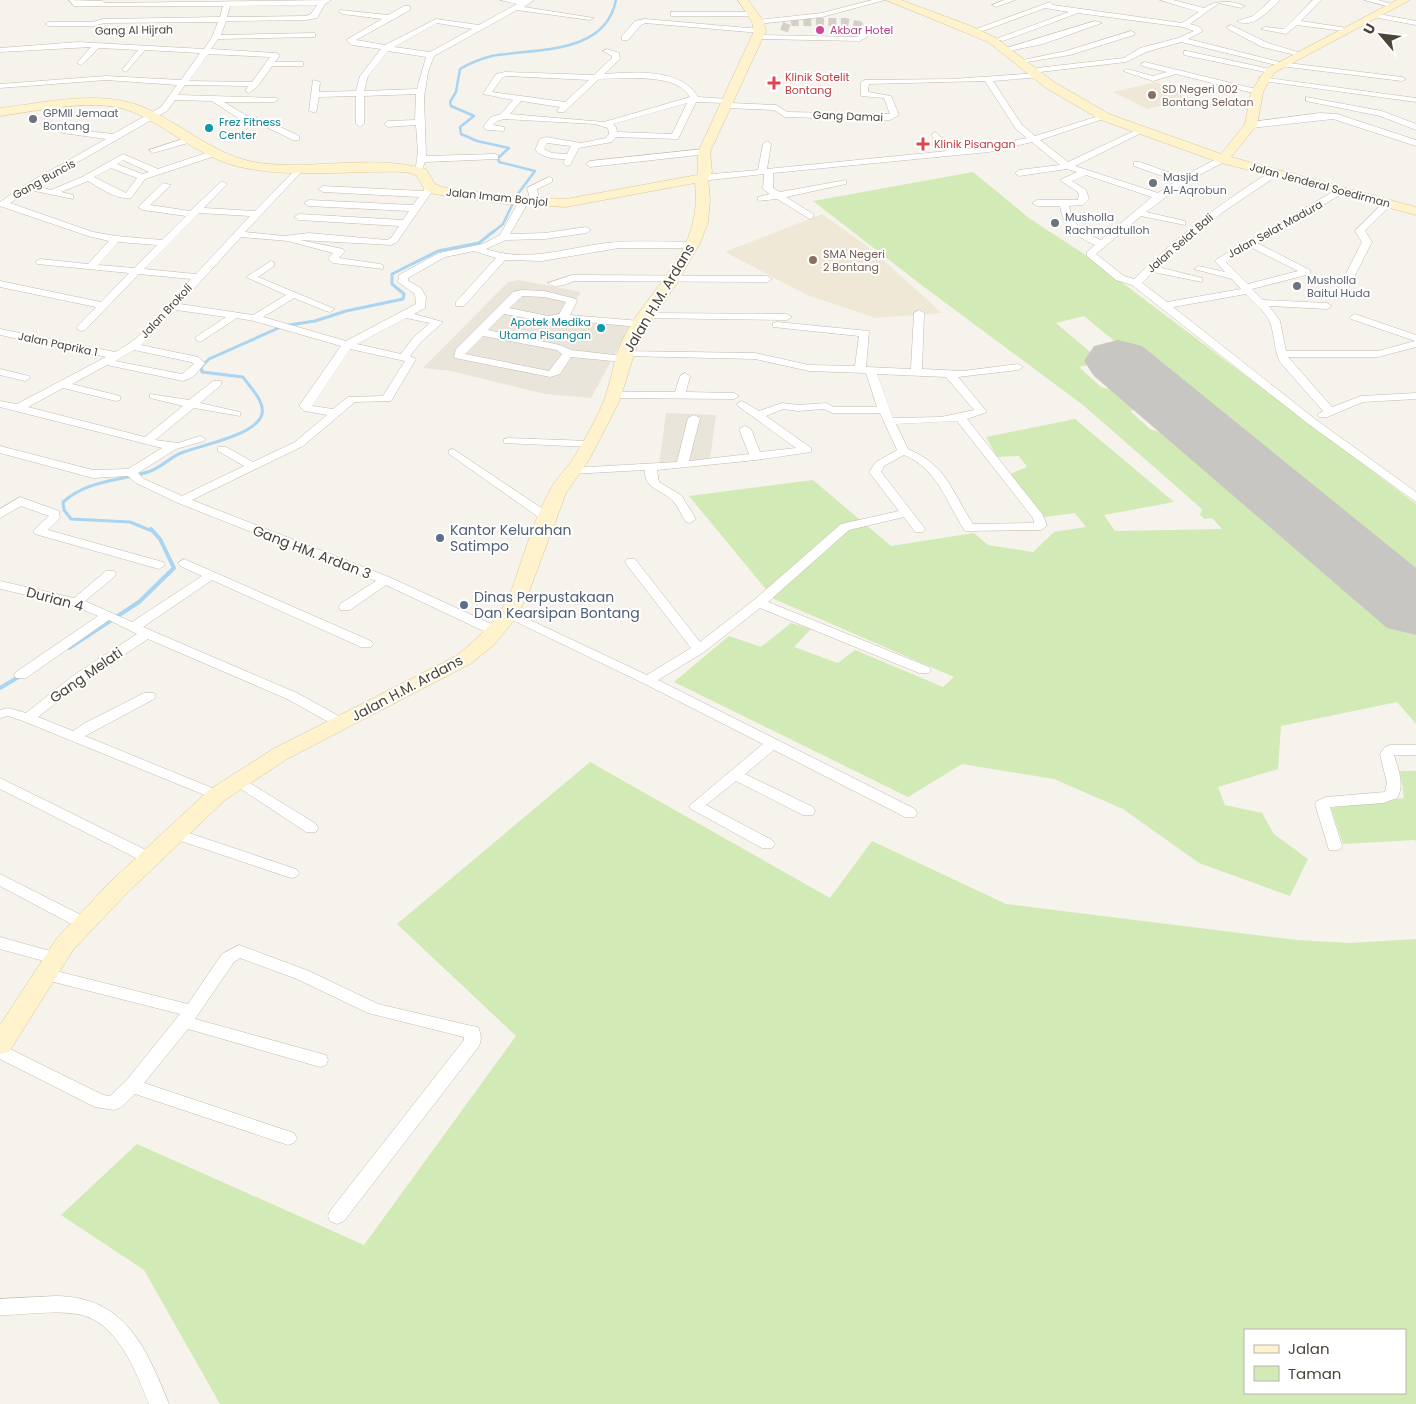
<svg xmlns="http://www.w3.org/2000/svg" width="1416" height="1404" viewBox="0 0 1416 1404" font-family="Poppins,sans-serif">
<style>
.residential{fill:#eae5da}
.education{fill:#efe8d6}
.green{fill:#d2eab5;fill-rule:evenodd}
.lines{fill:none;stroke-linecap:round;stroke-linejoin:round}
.stream-far2{stroke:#a9d4f2;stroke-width:2.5}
.stream-far1{stroke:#a9d4f2;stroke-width:3}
.stream{stroke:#a9d4f2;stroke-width:4}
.runway{fill:#c8c6c3;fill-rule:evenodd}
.street-tunnel{stroke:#d4d0c8;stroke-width:8;stroke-dasharray:8 4.5;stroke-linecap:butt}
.street-casing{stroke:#c2bbae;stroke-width:1}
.secondary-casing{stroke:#d6c79b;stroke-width:1}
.street{fill:#fff;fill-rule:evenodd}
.secondary{fill:#fff3cd;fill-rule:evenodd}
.hotel-dot{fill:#d1479c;stroke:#fff;stroke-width:2}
.health-dot{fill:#e0444e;stroke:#fff;stroke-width:2}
.education-dot{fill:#8d6e63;stroke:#fff;stroke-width:2}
.worship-dot{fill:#6b7280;stroke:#fff;stroke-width:2}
.culture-dot{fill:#0f9aa8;stroke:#fff;stroke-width:2}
.service-dot{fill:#5c6f8a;stroke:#fff;stroke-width:2}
.labels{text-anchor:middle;stroke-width:4;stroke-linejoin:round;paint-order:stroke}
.far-street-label{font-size:11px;fill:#4b4439;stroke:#fff}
.far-hotel-label{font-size:11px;fill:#b23c85;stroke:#fff;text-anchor:start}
.far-health-label{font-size:11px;fill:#be3a42;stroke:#fff;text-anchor:start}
.far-education-label{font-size:11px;fill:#785e54;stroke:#fff;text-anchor:start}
.far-worship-label{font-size:11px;fill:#5b616d;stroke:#fff;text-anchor:start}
.far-culture-label{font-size:11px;fill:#0d838f;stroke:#fff;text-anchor:start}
.street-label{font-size:14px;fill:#4b4439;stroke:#fff}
.service-label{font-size:14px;fill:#4e5e75;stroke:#fff;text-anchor:start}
</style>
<rect width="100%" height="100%" fill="#f6f3ec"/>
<path class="residential" d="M519,280L581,292L567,315L633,321L591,398L545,394L451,371L423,368L508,282Z
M666,413L716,415L710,460L659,465Z"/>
<path class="education" d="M1156,82L1191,99L1147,109L1113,92Z
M822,214L871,249L942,313L876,318L807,295L725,252Z"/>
<path class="green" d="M973,172L1029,218L1084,254L1416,504V590L1084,316L1056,323L1102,362L1079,367L1101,387L1144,399L1153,405L1130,411L1150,429L1197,444L1416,630V724L1397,702L1281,726L1278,769L1218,787L1225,805L1262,813L1274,834L1308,859L1290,896L1199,863L1123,809L1054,779L962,764L908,797L674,682L729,636L761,647L791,623L811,629L794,647L838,663L855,650L943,687L954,677L774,599L689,496L813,480L891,546L974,533L988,545L1033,552L1054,532L1086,527L1075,513L1044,517L1010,474L1027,467L1019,456L997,457L986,437L1075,419L1174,502L1104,515L1115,531L1222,529L1212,518L1205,519L1200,515L1202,509L1083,405L924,287L813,201Z
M590,762L830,898L872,841L1006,904L1297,940L1351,943L1416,939V1404H220L144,1270L61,1215L137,1144L364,1245L516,1036L397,924ZM1245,1330H1405V1393H1245Z
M1400,771H1416V842L1415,840L1343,844L1331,808L1404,798Z"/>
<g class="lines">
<path class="stream-far2" d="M492,233L503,224L517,195L535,171L499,162L498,158L509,148L477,141L461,134L460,127L474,116L451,106L450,102L456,92L460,69C470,63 480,59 492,56C534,48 605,56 616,0"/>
<path class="stream-far1" d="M152,531L130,522L71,519L64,510L63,502C88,480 118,481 148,472C161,468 169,458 181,453C200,445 256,436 262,414C265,401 249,386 243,377L202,372L201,367L209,359L283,326L315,321L346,311L403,299L404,294L392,284V274L438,251L479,243L494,231"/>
<path class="stream" d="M69,648L139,602L174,568L160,539L151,529
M0,688L20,676"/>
<path class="runway" d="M1118,340L1142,346L1416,568V635L1387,628L1094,376L1084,361L1094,346Z"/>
<path class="street-tunnel" d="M784,31L787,23L792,22H844L859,25L863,30"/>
<g class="street-casing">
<path id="street" d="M69,0L102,1L106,3L331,0L325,4L317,18L306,20L226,21L221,35L312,33H315V37L218,39L211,49L276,53L280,55L275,62H303V66H272L258,86L249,93L245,91L248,86L185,85L178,95L277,98L278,100L274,102H224L247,116L266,120L299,136V140H293L260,124L241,120L212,101L175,100L167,111L36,186L51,190L82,177L123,154L158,169L215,150L218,151V155L145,179L131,198C116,200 100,188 88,181L61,192L73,195V199L30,190L10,203L93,232L116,236L162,240L186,216L143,210L138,207L163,183L171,185L150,205L190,211L222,181L227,184L204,208L255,211L301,164L305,167L304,169L245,232L284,236L309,233L387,240L391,238L399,226L299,220L294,217L299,214L403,220L409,211L309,206L304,203L309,200L413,205L419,197L323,192L318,189L323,186L423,191L427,185L435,187L397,242L391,245L300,240L343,249L345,251L339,258L380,264L383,265V269L333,263L328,259L333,253L288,241L241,237L180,304L253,315L286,295L246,277L271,261L274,262V266L258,277L335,309L330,312L326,311L294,298L263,317L346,341L416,304L415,294L398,282L399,275L439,253L483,244L500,235L519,201L524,198L529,201L510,234L545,233L586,227L591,230L586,233L545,239L506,240L486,249C528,263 565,248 607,243C635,240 664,242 692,242L697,245L692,248H619L542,261L505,260L464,306H456V302L496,258L474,251L445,257L408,278V281L421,288L426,297L425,308L414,314L443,322L421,342L410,356L416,359L391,401L355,402L303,446L192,500L389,577L500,628L502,631L500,634H490L386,585L350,610H340L339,607L340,604L376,581L178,503L136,483L128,476L93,478L0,453V446L93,470L128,469L162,448L0,407V401L17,404L106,357L0,335V329L115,352C146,336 168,306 191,279L139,274L85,330L81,331L76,328L96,307L0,287V281L101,302L129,273L37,264L35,262L40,259L88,264L109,241L88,236L0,206V202L25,185L106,139L63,133L60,132V128L113,134L161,107L177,85L106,80L0,88V84L106,76L181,80L200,53L145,50L126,72L122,70L138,50L99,48L81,65L77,63L91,47L0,52V48L78,42L204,49L212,37L218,22L104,23L94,26H49L45,24L49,22H93L103,19L220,17L223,6H74ZM317,5L311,14L306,16L227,17L230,6ZM208,54L270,57L252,82L189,81ZM123,160L149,172L142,174L117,164ZM111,168L137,178L126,193L94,177ZM199,213L250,216L196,274L144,269ZM118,242L157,245L134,268L98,265ZM176,310L226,317L196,337L195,339L200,342L237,318L254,321L341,346L299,406L305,411L327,415L295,442L253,462L226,447H218V451L244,466L182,496L144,479L138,473L176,449L204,441L206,439L200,436L178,443L155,440L194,408L240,416V412L200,403L221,385V381H213L189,400L150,394V398L183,406L145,437L28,407L63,388L116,401L120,400V396L72,384L107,365L183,381L193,377L205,363L198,357L141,345ZM406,318L430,323L413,338L401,354L357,344ZM350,349L405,361L383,396L348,397L333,409L312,406ZM134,350L191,362L194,364L182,374L115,361Z
M500,0H534L524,7L594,18L590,20L517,10L434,56L428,72L424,97L426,156L495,154L498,155V159L425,162L421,172H415L418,153L416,125L388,127L384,124L388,121L415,120L416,94L364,96V124L360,127L356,124V96L319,97L316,113L309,111L313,80L320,82L319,92L356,91L360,76L381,49L352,45L346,40L382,19L343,14L339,12L340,10L388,15L404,6H410V10L356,40L385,45L436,19L479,25L517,4ZM437,23L472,29L430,52L394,47ZM388,51L426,57L417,89L364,91L368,76Z
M872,0H885L822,17L758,24L754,22L758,20L822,13Z
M1004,0H1015L996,7L992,5Z
M1160,0H1173L1204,8C1216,0 1231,0 1245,6L1241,8L1219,3L1190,24L1198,26L1203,31L1188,39L1280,62L1402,77L1406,79L1402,81L1280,66L1181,42L1146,52L1126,62L1040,72H1037V68L1124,58L1140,48L1178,38L1194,31L1183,27L1078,13L1003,41L996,39L1069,12L1045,8L983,31L976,29L1050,2L1053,5L1182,23L1199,12Z
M1271,0H1280C1270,10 1252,30 1237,21L1253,16Z
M1313,0H1321L1301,21L1347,28H1350V32L1297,25L1286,34L1261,29L1265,27L1284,29Z
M1364,0H1378L1398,6L1394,8Z
M674,12H751L755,14L751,16H671V12Z
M1373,13L1416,21V25L1373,17Z
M645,19L760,29L764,31L760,33L645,23L641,25L628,40H622V36L635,21Z
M1095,21L1102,23L1043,44L1004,52L1000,50Z
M1231,25L1268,43L1304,54L1300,56L1262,47L1228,29L1227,27Z
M860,28H866L867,37L860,41L758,39L754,37L758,35L858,37Z
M1131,31L1135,33L1134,35L1070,55L1027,62L1023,60L1066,51Z
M607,49L619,53L620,59L604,74C634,72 681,68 698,97L728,99L732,101L731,103L776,105L787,112L890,114L884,98L861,96V82L865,80L952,79L1038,73L1042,75L1041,77L993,81L1022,125L1035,136L1102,115L1109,117L1040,140L1068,162L1138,129L1145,131L1075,166L1158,193L1176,181L1134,166V162H1140L1182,177L1220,157H1226V161L1186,182L1146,212L1185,221V225L1141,216L1096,254L1124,276L1134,279C1176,238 1221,202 1272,171H1278V175L1223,212L1158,267L1202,278V282L1153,272L1142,283L1167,302L1241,289L1232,279L1194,269L1199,266L1225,272L1215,261L1217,259L1336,190H1342V194L1257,243L1310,270V274L1252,289L1263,300L1327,303L1332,306L1327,309L1269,306L1280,321L1286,351H1378L1415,341L1351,319L1350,317L1355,314L1416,335V347L1378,357H1288L1332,407L1361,396L1416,393V399L1363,402L1327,417H1319L1317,415L1323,411L1280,362C1274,350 1275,336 1270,322C1266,312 1254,303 1246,294L1173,307L1315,419L1416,492V502L1307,423L1132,285L1116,280L1087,256V252L1095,245C1076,236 1064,228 1060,206H1037L1032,203L1037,200H1078L1079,193L1060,180L1077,172L1067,169L1019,176L1015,173L1019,170L1060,165L1032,142L989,152L773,173V188L780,192L846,180V184L786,197L813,214V218L810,219L777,199L758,201V197L770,194L763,189L764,174L701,181L696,178L701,175L758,170L763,144L767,141L771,144L767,169L947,151L931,135L935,132L957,150L989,146L1027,138L1016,129L985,81L869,84L868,92L891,96L899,115L890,120L785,117L774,110L726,108L722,105L723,103L696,102L678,139L616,137L612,142L579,148L570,165L567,166L563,163L565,159C553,159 544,158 535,150L540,139L546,137L581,143L606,138L609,134L608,128L595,124L504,119L497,121L493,125L504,127V131L487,130L483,127L491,117L501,114L513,100L483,94L496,74L505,72L594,75L612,58V56L603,51ZM506,76L589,80L565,102L492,92L502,78ZM635,78C654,79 679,79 690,97L604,122L510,114L521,101L560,107L557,110L558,112H564L599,79ZM687,103L672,134L617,132L616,127L613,124ZM547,143L571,146L567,154L552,153L544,149ZM1086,175L1152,197L1101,240C1083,232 1073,226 1069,206L1083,205L1089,199L1086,190L1072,181ZM1250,247L1298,271L1248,284L1226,262Z
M1187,51L1270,69L1274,71L1270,73L1184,55V51Z
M1145,62L1260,90L1261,92L1257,94L1176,74L1153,81L1123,71L1127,69L1153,76L1167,72L1142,66L1141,64Z
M1260,77L1416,98V102L1263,81L1259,79Z
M1306,97L1382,111L1416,124V130L1380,116L1306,101Z
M1320,113L1337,114L1416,140V146L1333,119L1251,128L1247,125L1251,122Z
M192,136L195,137V141L153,153L149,150Z
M704,149L708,152L707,154L590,167L586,164L590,161Z
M549,177L552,178V182L537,189L540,203L532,205L527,188Z
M1384,202L1392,204L1365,231L1372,242L1345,295L1336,297L1335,295L1362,242L1355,231Z
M572,275L767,276L772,279L767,282L574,281C565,285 555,289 548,283Z
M522,290L544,291L576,299L577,301L570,315L640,321L645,324L640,327L563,320L548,322L504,314L488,330L560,345L571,350L623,356L628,359L623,362L571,357L560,374L550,377L455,358L454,356L456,349L513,292ZM522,296L544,297L566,302L559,314L548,316L509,308ZM483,336L557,350L562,354L549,371L465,354Z
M919,310L924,313L922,369L963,371L1018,364L1023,367L1018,370L958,377L987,412L967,419L1043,515L1047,526L1041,530L965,531C946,502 938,469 904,455L884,466L881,472L923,526L925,529L923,532H915L904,517L849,530L768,602L929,667L931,670L929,673H919L760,608L704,652L658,680L915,809L917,813L915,817H905L774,750L745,774L813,807L815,811L813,815H803L736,781L706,805L772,840L775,844L772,848H762L691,809L689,806L763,744L643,683L502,615L508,611L513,612L647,675L691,648L627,565L625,562L627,559H635L700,642L754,600L841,524L899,511L869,472L876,462L897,450L880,413H832L824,409L798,411L783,409L766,416L811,448V452L756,460L657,470L659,482L681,495L696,519L690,523L686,522C681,515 679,507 673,501C662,489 644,490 645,470L571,474L565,471L571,468L677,462L688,418L694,415L700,418L689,461L749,454L739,429L745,426L751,429L760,452L796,448L738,406L736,404L742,401L759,411L782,403L798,405L826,403L834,407H877L866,373L809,371L755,359L625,356L621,355V351L755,353L809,365L855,366L859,336L773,327V323L777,322L869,331L866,367L911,369L914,313ZM877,374L946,377L974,410L941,417L893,418ZM957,421L1033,518L1034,523L973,524C952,492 947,465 908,449L896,424Z
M645,313L787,314L792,317L787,320L641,318V314Z
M0,369L29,376L30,378L25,381L0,375Z
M685,373L690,376L686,392L734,393L739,396L734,399L613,398L608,395L613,392H675L680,376Z
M508,438L590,441L596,444L590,447L504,443V439Z
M453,449L552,515L554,518L552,521H544L449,454V450Z
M20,497L59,511L60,518L48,530L163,562L165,565L159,569L35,534L33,531L49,516L21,506L0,518V509Z
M184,559L371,641L373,644L371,647H361L212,580L143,627L297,693L346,720L348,723L346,726H336L287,699L148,639L84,681L38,717L73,731L85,723L144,693H154L156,696L154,699L85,736L222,792L224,795L222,798H212L23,721L8,716L0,718V710L8,708L26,713L74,675L137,634L109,620L26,678H16L14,675L16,672L98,616L72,605L0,589V581L74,598L106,571H114L116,574L114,577L85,601L132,622L202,576L180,566L178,563Z
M1390,745H1416V755H1394C1398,768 1405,785 1397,798L1383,803L1330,807L1342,846L1339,850H1329L1315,804L1317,801L1326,797L1385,792L1387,783L1380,754L1385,747Z
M237,775L316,824L318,828L316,832H306L232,783L230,780L232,777Z
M0,778L154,854L157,858L154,862H144L0,789Z
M174,828L296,869L299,873L296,877L291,878L169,837L167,833L169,829Z
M0,874L91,920L93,924L91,928H79L0,886Z
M0,937L61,954L63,958L61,962L55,964L0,949Z
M239,945L309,971L378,1004L472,1026L478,1027C481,1034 482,1039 479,1046L344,1221L337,1224L330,1221L328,1216L330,1211L464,1040V1037L368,1013L297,979L240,958L234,962L195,1019L326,1055L328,1060L326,1065L320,1067L188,1029L144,1083L294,1133L297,1138L294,1143L288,1145L135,1094L120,1108L114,1110L95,1107L0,1059V1044L103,1095L110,1096L126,1081L180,1014L38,978L36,974L38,970L44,968L188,1004L222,954Z
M56,1296C126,1297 146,1348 169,1404H149C136,1372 117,1320 77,1314C52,1310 25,1315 0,1315V1299Z"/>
</g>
<g class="secondary-casing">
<path id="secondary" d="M738,0H748L764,22L766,31L710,152L712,172L708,178L710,200L708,222L700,243L677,283L639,339L619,402L589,460L566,493L527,597L515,619L494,645L470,664L287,759L225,800L126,894L73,950L9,1052L0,1054V1025L57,938L110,882L209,790L273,749L456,656C478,639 495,622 509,597C522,562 532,523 550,490C556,478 567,469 574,457C585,440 595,421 603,403C611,383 613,361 622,341C649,285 703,255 695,183L566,207L507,204L434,194L425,190L416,175L406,172C351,170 294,179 240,167C200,158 171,129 135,113C99,96 39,111 0,116V108C45,103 99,89 143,107C183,124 214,156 259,163C314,170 372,154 426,169L435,184L442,187L507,196L566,199L697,175L698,172V152L754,31L752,22Z
M886,0H901L971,26L996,38L1054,82L1109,114L1221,154L1245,124L1251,92L1266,69L1397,0H1410L1274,73L1263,92L1257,125L1231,157L1416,207V215L1218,162L1101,120L1046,88L988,42Z"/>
</g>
<use href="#street" class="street"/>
<use href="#secondary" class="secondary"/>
</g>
<circle class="hotel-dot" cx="820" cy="30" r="5"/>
<g class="health-dot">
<path d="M771.5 75.5h5v5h5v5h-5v5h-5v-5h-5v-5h5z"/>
<path d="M920.5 136.5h5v5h5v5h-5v5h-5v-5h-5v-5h5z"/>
</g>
<g class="education-dot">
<circle cx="1152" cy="95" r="5"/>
<circle cx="813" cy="260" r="5"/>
</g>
<g class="worship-dot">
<circle cx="33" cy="119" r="5"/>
<circle cx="1153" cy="183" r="5"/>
<circle cx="1055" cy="223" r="5"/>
<circle cx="1297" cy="286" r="5"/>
</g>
<g class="culture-dot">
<circle cx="209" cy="128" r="5"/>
<circle cx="601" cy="328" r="5"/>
</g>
<g class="service-dot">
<circle cx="440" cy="538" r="5"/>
<circle cx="464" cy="605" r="5"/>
</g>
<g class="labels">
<g class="far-street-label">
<text transform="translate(134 30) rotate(-1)" y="4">Gang Al Hijrah</text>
<text transform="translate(848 116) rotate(2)" y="4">Gang Damai</text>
<text transform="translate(44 179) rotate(-29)" y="4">Gang Buncis</text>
<text transform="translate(1320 185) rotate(15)" y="4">Jalan Jenderal Soedirman</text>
<text transform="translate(497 197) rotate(6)" y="4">Jalan Imam Bonjol</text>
<text transform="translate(1275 229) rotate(-29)" y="4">Jalan Selat Madura</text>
<text transform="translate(1180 243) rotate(-41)" y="4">Jalan Selat Bali</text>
<text transform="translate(166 311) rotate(-47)" y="4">Jalan Brokoli</text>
<text transform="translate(58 344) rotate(12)" y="4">Jalan Paprika 1</text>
</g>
<g class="far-hotel-label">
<text x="830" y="34">Akbar Hotel</text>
</g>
<g class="far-health-label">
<text x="785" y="81">Klinik Satelit<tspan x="785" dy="13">Bontang</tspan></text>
<text x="934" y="148">Klinik Pisangan</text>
</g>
<g class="far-education-label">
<text x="1162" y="93">SD Negeri 002<tspan x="1162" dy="13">Bontang Selatan</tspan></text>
<text x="823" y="258">SMA Negeri<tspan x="823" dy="13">2 Bontang</tspan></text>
</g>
<g class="far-worship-label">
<text x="43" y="117">GPMII Jemaat<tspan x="43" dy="13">Bontang</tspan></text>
<text x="1163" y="181">Masjid<tspan x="1163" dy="13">Al-Aqrobun</tspan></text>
<text x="1065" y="221">Musholla<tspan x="1065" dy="13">Rachmadtulloh</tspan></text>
<text x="1307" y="284">Musholla<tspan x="1307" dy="13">Baitul Huda</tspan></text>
</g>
<g class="far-culture-label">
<text x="219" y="126">Frez Fitness<tspan x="219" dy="13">Center</tspan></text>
<text x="591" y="326" text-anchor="end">Apotek Medika<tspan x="591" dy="13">Utama Pisangan</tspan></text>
</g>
<g class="street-label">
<text transform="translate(659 298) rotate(-59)" y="5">Jalan H.M. Ardans</text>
<text transform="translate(312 552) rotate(21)" y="5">Gang HM. Ardan 3</text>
<text transform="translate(55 599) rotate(15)" y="5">Durian 4</text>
<text transform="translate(86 675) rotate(-35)" y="5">Gang Melati</text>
<text transform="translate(407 688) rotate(-28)" y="5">Jalan H.M. Ardans</text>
</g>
<g class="service-label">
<text x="450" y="535">Kantor Kelurahan<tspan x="450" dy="16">Satimpo</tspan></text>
<text x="474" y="602">Dinas Perpustakaan<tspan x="474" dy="16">Dan Kearsipan Bontang</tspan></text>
</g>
</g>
<rect x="1244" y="1329" width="162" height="65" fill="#ffffff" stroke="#b7b4b0"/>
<rect x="1254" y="1345" width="25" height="8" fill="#fff3cd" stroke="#b7b4b0"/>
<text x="1288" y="1354" font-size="15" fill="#4b4439">Jalan</text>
<rect x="1254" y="1366" width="25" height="15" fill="#d2eab5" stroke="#b7b4b0"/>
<text x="1288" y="1379" font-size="15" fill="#4b4439">Taman</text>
<g transform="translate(1381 35) rotate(298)" stroke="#ffffff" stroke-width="4" paint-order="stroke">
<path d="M0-4L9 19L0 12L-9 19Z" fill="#4b4439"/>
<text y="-8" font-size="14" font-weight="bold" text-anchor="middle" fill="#4b4439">U</text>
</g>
</svg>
